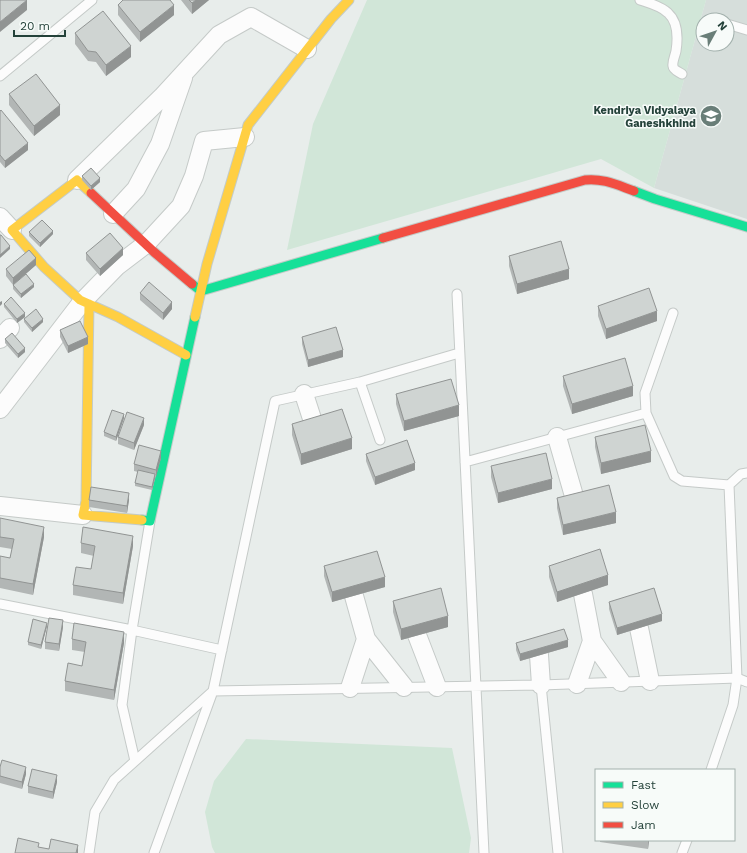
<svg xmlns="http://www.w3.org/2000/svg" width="747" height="853" viewBox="0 0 747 853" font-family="'Work Sans',sans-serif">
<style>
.built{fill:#d6dedb;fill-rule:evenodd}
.green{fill:#d1e6d8}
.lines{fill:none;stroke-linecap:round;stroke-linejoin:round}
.lane-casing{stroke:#c5cac8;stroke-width:11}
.street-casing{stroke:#c5cac8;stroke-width:20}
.fast-casing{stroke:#c3cbc8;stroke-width:11}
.slow-casing{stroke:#c3cbc8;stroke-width:11}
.jam-casing{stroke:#c3cbc8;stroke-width:11}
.lane{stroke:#fcfcfc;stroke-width:9}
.street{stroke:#fcfcfc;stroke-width:18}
.fast{stroke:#16e098;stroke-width:9}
.slow{stroke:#ffcf43;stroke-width:9}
.jam{stroke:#f24e42;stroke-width:9}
.wall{fill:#b2b6b5}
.shaded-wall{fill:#919493}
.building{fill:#cfd4d2;stroke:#919493}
.labels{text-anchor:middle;stroke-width:3;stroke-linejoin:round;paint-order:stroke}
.poi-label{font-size:11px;font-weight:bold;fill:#24423a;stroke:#f7fbf9;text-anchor:end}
</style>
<rect width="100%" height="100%" fill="#e8edeb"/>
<path class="built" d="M706,0H747V219L654,188ZM703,20H727V44H703Z"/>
<path class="green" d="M367,0H706L654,188L601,159L287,250L313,124Z
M246,739L452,748L471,838L469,853H215L212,847L205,812L214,781Z"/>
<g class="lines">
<g class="lane-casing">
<path id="lane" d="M640,0C649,3 661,6 668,13C678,22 678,38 676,51C675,56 672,62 673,66C673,70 679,72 682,74
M727,24L747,30
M0,76L92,0
M457,294L484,853
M673,313L645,393L646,413L674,476L682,481L729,485L741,474L747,473
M360,382L380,440
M465,462L646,413
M0,604L132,630L222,650
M541,685L558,853
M135,761L122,705L132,630L150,521
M711,770L733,705L737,678L729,485
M89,853L95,812L114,780L213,691L541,685L737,678L747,682
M154,853L213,691L275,401L360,382L459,353
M682,853L687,840"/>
</g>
<g class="street-casing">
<path id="street" d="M77,180L162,97L219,35L251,17L307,49
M113,214L136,189L160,144L183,78
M0,217L12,230
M0,339L10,328
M304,394L315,428
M0,409L82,302L117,266L146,244L181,206L194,176L204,141L245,137
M557,437L576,503
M0,506L83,515
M639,628L650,681
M417,635L437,687
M366,639L404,687
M592,641L621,682
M539,655L541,685
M577,684L592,641L583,594
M350,688L366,639L354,596"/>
</g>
<g class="fast-casing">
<path id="fast" d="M634,191L655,199L747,227
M192,284L201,291L383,238
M142,520L150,521L195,317"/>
</g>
<g class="slow-casing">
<path id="slow" d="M91,193L77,180L12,230L44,267L80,300L118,317L186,355
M89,304L86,501L83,515L142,520
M195,317L207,264L248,125L331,19L349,0"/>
</g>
<g class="jam-casing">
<path id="jam" d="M91,193L154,252L192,284
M383,238L585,180C603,178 617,185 634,191"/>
</g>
<use href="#lane" class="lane"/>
<use href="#street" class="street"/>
<use href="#fast" class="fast"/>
<use href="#slow" class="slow"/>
<use href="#jam" class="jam"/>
</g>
<path class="wall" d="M181,0H209L192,14Z
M118,5L174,15L140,42L118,15Z
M75,33L131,57L106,76L96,62L88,61L75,44Z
M9,94L60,115L34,136L9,105Z
M0,111L28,150L5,168L0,162Z
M82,176L100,182L91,190L82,180Z
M29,232L53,234L40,247L29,236Z
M86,253L123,255L100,276L86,260Z
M509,256L569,279L517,294L509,266Z
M36,265L13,285L6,276V269Z
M13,285L34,287L21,298L13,289Z
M140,293L172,309L163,320L140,300Z
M4,304L25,317L17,323L4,307Z
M598,306L657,321L606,339L598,316Z
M24,319L43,322L32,332L24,322Z
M60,330L88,344L68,353L60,337Z
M302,337L343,357L308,367L302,344Z
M5,339L25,352L18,358L5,343Z
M563,376L633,396L572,414L563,386Z
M396,394L459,416L404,431L396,404Z
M124,418L116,441L104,436V432Z
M292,424L352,449L301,465L292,435Z
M144,425L134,450L118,444V437Z
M595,437L651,462L601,474L595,447Z
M366,454L415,470L375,485L366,461Z
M161,458L152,490L135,486V483L138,472L134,471V464Z
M491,466L552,489L498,503L491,477Z
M557,498L616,523L563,535L557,508Z
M89,500H129L127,513L89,507Z
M0,518L44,537L33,595L0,588V556L10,558L12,549L0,547Z
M81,543L133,546L123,604L73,595V585L91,569L94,556L81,553Z
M324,566L385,587L332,602L324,576Z
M549,566L608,585L557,602L549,577Z
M393,601L448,627L401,640L393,612Z
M609,602L662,621L617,635L609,609Z
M47,626L41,649L28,645V642Z
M63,627L59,651L45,649V642Z
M72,639L124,643L114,700L65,691V681L82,666L85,652L72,650Z
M516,643L568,647L520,661L516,650Z
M0,767L26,774L22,789L0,783Z
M57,782L53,799L28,793V786Z
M600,840H649L648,849L600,842Z"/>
<path class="shaded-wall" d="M27,0V10L0,32V22Z
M196,0H209L192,14V3Z
M174,5V15L140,42V32Z
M131,46V57L106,76V65Z
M60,105V115L34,136V126Z
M28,143V150L5,168V161Z
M100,178V182L91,190V186Z
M53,231V234L40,247V243Z
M10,246V249L0,258V255Z
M123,248V255L100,276V269Z
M36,258V265L13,285V278Z
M569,269V279L517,294V284Z
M34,284V287L21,298V294Z
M2,301V304L0,306V302Z
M172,302V309L163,320V313Z
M657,311V321L606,339V329Z
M25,313V317L17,323V319Z
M43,319V322L32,332V328Z
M88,337V344L68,353V346Z
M25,348V352L18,358V354Z
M343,350V357L308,367V360Z
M633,386V396L572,414V404Z
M459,405V416L404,431V421Z
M124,414V418L116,441V437Z
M144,418V425L134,450V443Z
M352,438V449L301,465V454Z
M161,451V458L156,477V470Z
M651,451V462L601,474V463Z
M415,463V470L375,485V477Z
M155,474V478L152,490V487Z
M552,479V489L498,503V493Z
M129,493V500L127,513V506Z
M616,512V523L563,535V525Z
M44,527V537L33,595V584Z
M133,536V546L123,604V593Z
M608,575V585L557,602V592Z
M385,577V587L332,602V592Z
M662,614V621L617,635V628Z
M448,616V627L401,640V629Z
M63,620V627L59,651V644Z
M47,623V626L41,649V645Z
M124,632V643L114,700V690Z
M568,640V647L520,661V654Z
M26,767V774L22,789V782Z
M57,775V782L53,799V792Z
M648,840H649L648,849Z
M78,845V853H76Z"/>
<path class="building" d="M0,0H27L0,22Z
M123,0H170L174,5L140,32L118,5Z
M189,0H196L192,3Z
M103,11L131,46L106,65L96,52L88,51L75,33Z
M36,74L60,105L34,126L9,94Z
M1,110L28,143L5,161L0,155V111Z
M91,168L100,178L91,186L82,176Z
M42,220L53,231L40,243L29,232Z
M110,233L123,248L100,269L86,253Z
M0,235H1L10,246L0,255Z
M561,241L569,269L517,284L509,256Z
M29,250L36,258L13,278L6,269Z
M26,274L34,284L21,294L13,285Z
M149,282L172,302L163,313L140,293Z
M649,288L657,311L606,329L598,306Z
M11,297L25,313L17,319L4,304Z
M36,309L43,319L32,328L24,319Z
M80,321L88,337L68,346L60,330Z
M336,327L343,350L308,360L302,337Z
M12,333L25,348L18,354L5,339Z
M625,358L633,386L572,404L563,376Z
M451,379L459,405L404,421L396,394Z
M342,409L352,438L301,454L292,424Z
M112,410L124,414L116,437L104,432Z
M127,412L144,418L134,443L118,437Z
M645,425L651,451L601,463L595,437Z
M407,440L415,463L375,477L366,454Z
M139,445L161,451L156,470L134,464Z
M546,453L552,479L498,493L491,466Z
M138,470L155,474L152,487L135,483Z
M609,485L616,512L563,525L557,498Z
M91,487L129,493L127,506L89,500Z
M0,518L44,527L33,584L0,578V556L10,558L14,539L0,537Z
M83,527L133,536L123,593L73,585L76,567L91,569L95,546L81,543Z
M600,549L608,575L557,592L549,566Z
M377,551L385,577L332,592L324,566Z
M441,588L448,616L401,629L393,601Z
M654,588L662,614L617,628L609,602Z
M49,618L63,620L59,644L45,642Z
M33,619L47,623L41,645L28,642Z
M74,623L124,632L114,690L65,681L68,663L82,666L86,642L72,639Z
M564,629L568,640L520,654L516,643Z
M2,760L26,767L22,782L0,776V767Z
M32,769L57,775L53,792L28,786Z
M18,838L39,843L38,847L49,849L51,839L78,845L76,853H15Z"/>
<defs>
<g id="school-disc" transform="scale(1.15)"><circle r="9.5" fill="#697e78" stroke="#f7fbf9"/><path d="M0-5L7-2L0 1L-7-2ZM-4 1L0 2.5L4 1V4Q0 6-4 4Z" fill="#fff"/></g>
</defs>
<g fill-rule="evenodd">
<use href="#school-disc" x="711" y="116"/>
</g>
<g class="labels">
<g class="poi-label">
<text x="696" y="114">Kendriya Vidyalaya<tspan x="696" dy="13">Ganeshkhind</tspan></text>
</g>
</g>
<rect x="595" y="769" width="140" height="72" fill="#f7fbf9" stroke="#a3b1ad"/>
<rect x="603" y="782" width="20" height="6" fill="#16e098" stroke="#a3b1ad"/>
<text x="631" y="789" font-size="12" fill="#24423a">Fast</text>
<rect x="603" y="802" width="20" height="6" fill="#ffcf43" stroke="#a3b1ad"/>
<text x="631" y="809" font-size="12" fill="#24423a">Slow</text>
<rect x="603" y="822" width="20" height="6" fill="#f24e42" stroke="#a3b1ad"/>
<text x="631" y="829" font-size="12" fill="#24423a">Jam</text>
<g transform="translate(715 32) rotate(50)"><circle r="19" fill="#f7fbf9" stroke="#a3b1ad"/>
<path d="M0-3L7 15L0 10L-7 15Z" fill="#697e78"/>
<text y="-6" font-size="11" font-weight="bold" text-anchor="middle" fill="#24423a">N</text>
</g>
<path d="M14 30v6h51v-6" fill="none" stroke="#24423a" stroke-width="2"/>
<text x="20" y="30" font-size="12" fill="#24423a" stroke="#f7fbf9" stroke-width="3" paint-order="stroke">20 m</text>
</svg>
